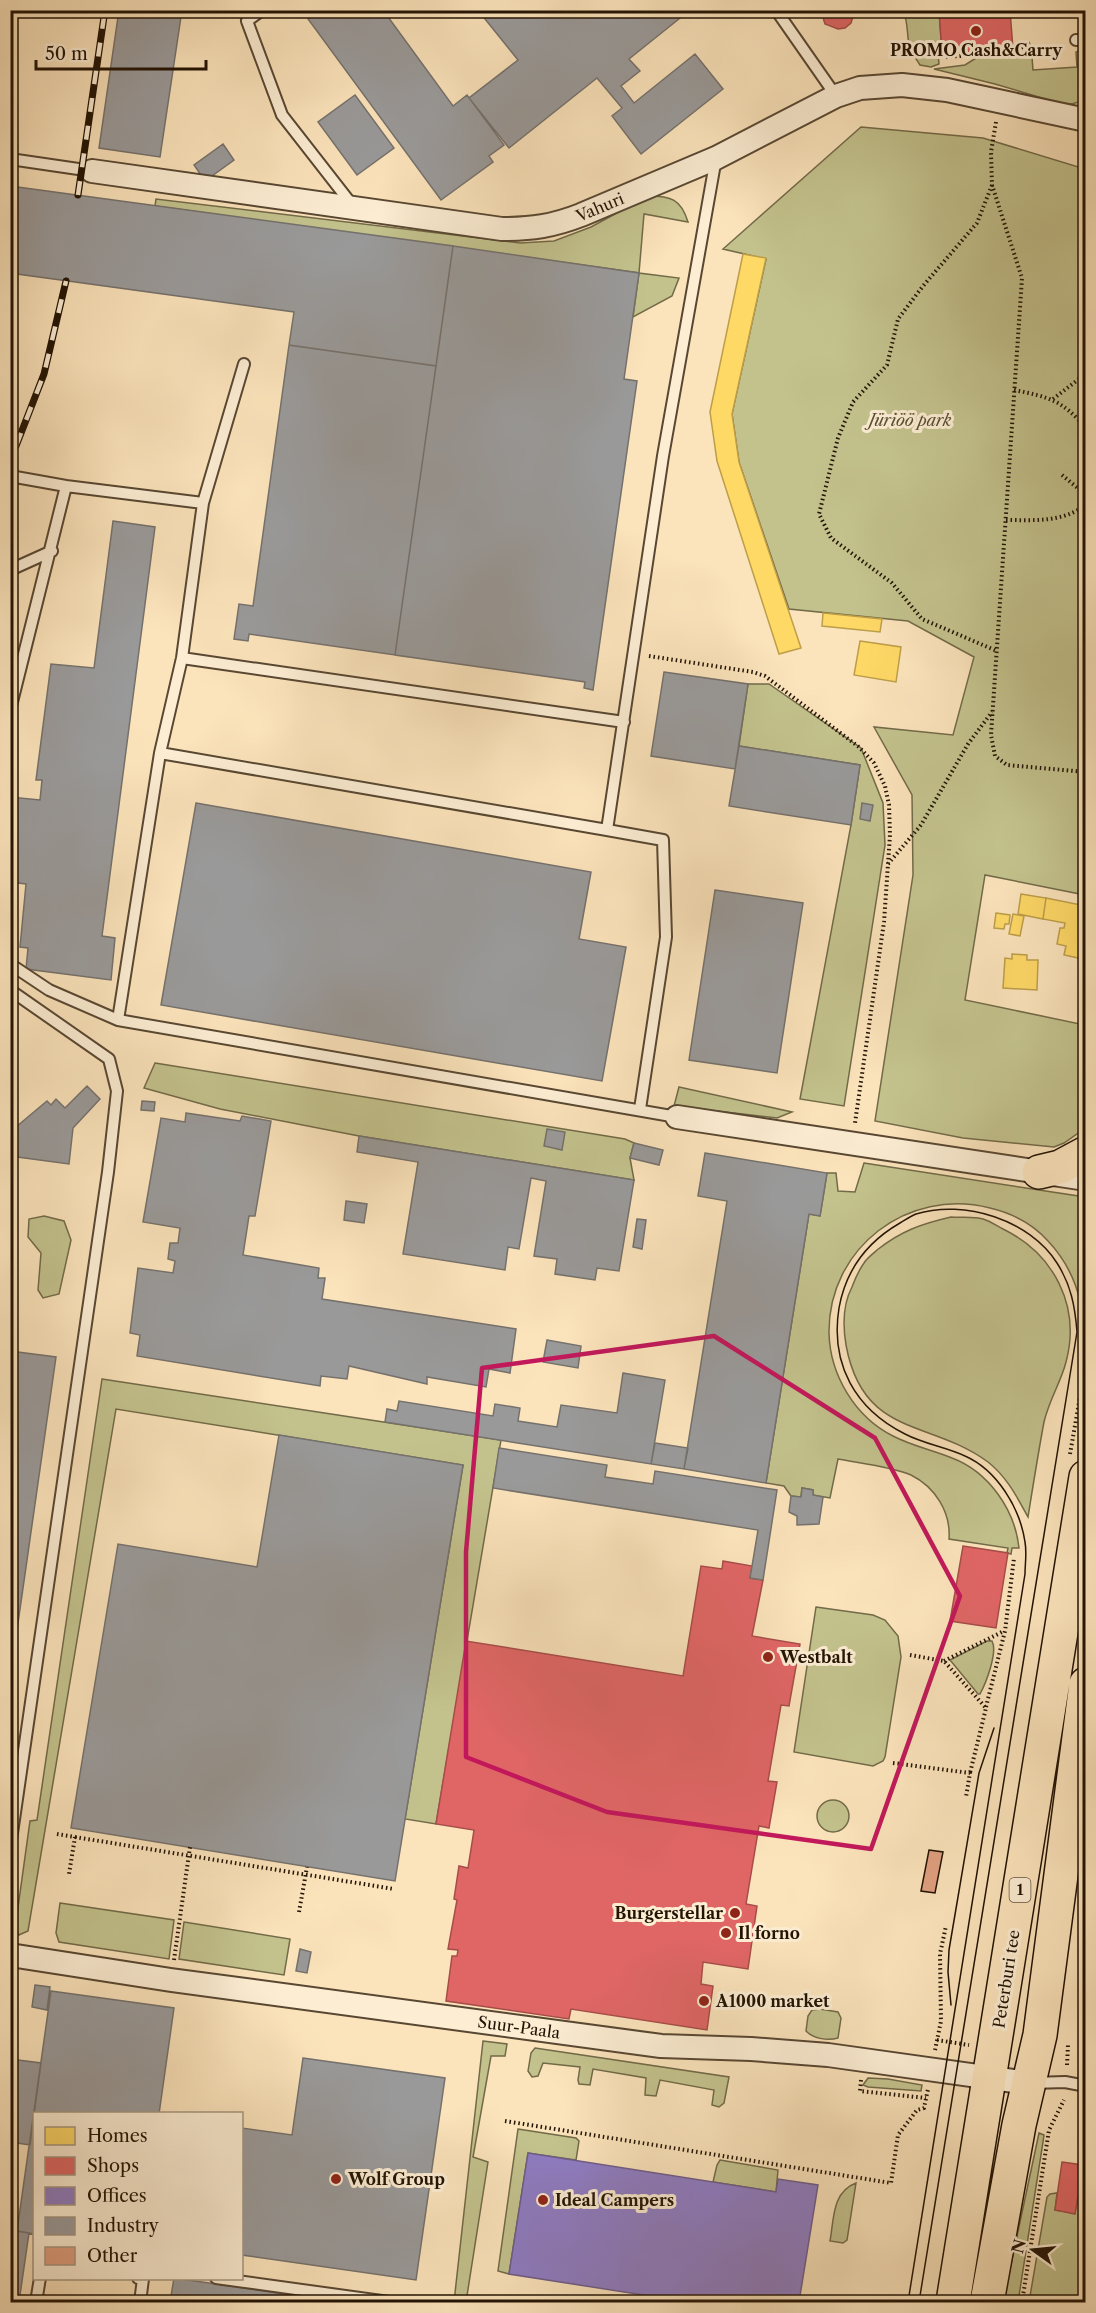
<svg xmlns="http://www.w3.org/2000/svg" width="1096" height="2313" viewBox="0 0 1096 2313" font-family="'Libre Caslon Text',serif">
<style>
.green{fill:#c3c28d;stroke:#726a48;stroke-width:1.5}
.homes{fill:#ffd966;stroke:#bd9e49;stroke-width:1.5}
.shops{fill:#e06666;stroke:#a74d49;stroke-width:1.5}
.offices{fill:#8e7cc3;stroke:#6e5c8a;stroke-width:1.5}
.industry{fill:#999;stroke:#75716c;stroke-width:1.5}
.building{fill:#e0a080;stroke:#221304;stroke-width:1.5}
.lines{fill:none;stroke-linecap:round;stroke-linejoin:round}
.service-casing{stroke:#584732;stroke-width:14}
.minor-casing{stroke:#584732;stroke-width:26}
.trunk-casing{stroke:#221304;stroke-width:36}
.path{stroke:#221304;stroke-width:4;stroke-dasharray:1.5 3;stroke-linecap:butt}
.service{stroke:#fcedd3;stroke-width:10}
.minor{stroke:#fcedd3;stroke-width:22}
.trunk{stroke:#fbe3bb;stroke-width:33}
.tram{stroke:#221304;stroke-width:1.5}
.rail-casing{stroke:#221304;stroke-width:7}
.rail{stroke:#fcedd3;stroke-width:4.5;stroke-dasharray:14;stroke-linecap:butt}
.marked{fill:none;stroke:#c2185b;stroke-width:4.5;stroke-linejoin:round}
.poi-dot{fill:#8f2418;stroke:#fcedd3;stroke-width:2}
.labels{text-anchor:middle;stroke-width:6;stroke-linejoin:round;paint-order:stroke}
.shield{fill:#fcedd3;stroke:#635442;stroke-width:1.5}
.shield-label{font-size:15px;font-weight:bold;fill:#221304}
.poi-label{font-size:16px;font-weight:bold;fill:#221304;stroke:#fcedd3;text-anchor:start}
.street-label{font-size:16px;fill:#221304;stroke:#fcedd3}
.park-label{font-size:16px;font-style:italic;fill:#5a5034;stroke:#fcedd3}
</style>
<rect width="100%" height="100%" fill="#fbe3bb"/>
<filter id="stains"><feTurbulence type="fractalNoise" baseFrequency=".00333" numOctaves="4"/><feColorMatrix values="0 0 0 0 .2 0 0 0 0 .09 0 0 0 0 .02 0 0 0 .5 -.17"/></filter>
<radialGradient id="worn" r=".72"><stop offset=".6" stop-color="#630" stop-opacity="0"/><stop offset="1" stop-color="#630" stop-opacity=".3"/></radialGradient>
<path class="green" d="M903,11H939L942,53L938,54L939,64L931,67L920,65C917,60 912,54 910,48C906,35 909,23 903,11Z
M1085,49V100L1072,104L1059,103L995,84L934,69L965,65L976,58L1028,54V57H1032L1033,70L1077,67L1076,52Z
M861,127L983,138L1085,169V895L985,875L965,1000L1085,1025L1086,1104L1083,1117L1081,1131L1064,1143L1054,1147L963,1138L875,1121L913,875L912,795L874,727L953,735L974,657L908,621L789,609L739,462L732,414L766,259L723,249Z
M648,196C671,196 681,199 688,222L644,214L639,273L679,278L672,296L633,317L639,273L155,206L156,199L520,243L554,241L591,227Z
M748,684H769L861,748L883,803L885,845L844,1106L800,1099L851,825L860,765L739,746Z
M155,1063L625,1139L634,1143L630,1158L634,1180L359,1136L220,1109L144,1088Z
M679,1087L792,1112L777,1118L674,1106Z
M864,1163L1085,1197V1332C1082,1321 1082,1311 1080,1301C1075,1279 1063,1257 1048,1241C1033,1224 1011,1213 990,1208C908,1187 828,1248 829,1333C830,1375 855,1417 893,1436C912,1446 933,1450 952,1458C989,1472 1015,1510 1019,1548H1012L1011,1554L1007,1553L1008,1548L949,1539C951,1512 935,1487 911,1475C893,1467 858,1463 838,1459L830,1498L813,1495V1490L802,1488L801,1497L791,1496L784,1486L766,1483L809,1214L820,1216L827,1173H836L838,1191L855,1192Z
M44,1216L64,1221L71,1240L59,1294L43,1298L38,1290L41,1253L28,1237L29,1219Z
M951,1217C960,1218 973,1216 983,1219C990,1221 997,1226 1003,1229C1054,1254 1081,1306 1066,1362C1061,1382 1049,1400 1044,1422C1038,1454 1033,1486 1028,1517C1017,1497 1007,1477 988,1462C930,1419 863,1438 846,1345C843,1327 843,1304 852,1287C855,1279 859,1270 864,1263C867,1258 873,1254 877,1250C901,1231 921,1224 951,1217Z
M102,1379L501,1440L436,1824L405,1819L463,1465L116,1409L28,1931L19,1935L15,1929L30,1821L37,1820Z
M816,1607L873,1615L885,1620L898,1636L901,1657L885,1757L883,1761L873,1766L794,1752Z
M987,1641H992C998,1652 986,1683 980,1694H978L950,1660Z
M817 1816a16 16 0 1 1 32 0a16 16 0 1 1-32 0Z
M60,1903L174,1920L169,1959L59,1942L56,1933Z
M184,1922L290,1939L284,1975L179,1959Z
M820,2009L838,2012L841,2018L838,2038C828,2041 814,2039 806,2031L808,2016L812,2010Z
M483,2041L507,2044L505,2056H491L473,2157L488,2162L466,2302H454Z
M535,2048L729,2077L724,2103L719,2107L712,2105L714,2090L660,2080L656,2096L645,2095L646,2078L593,2069L590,2085L579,2084L578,2080L580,2067L543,2063L538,2076L532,2077L528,2071L531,2053Z
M868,2078L888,2079L922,2085L921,2091L868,2087L863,2085Z
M518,2129L576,2138L579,2141L576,2160L528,2153L509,2274L498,2271Z
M1039,2133L1044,2135L1043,2142L1018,2302H1003Z
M720,2160L778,2170L776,2192L713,2182L717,2165Z
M856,2183L847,2240L843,2243L830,2241C834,2219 832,2192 856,2183Z
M1080,2185H1085V2302H1029L1047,2197L1050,2194L1057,2193L1055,2210L1075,2213Z"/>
<path class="homes" d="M743,254L766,258L732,414L739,462L801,648L779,654L717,461L710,412Z
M823,613L882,619L880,632L822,626Z
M860,641L901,647L896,682L854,675Z
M1021,894L1046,898L1043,919L1018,914Z
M1046,898L1086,906V946L1083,959L1064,955L1066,946L1057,944L1060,928H1064L1065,923L1043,919Z
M996,913L1010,915L1009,924H1005L1004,929L994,928Z
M1013,914L1024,916L1020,936L1009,934Z
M1012,954L1027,955V960H1038L1037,990L1003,988L1005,958L1012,959Z"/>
<path class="shops" d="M855,10L851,23L845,28L838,29L825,24L821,11Z
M939,10H1010L1013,49L942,53Z
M963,1546L1008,1553L996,1628L950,1621Z
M723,1561L752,1566L750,1578L763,1580L752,1636L800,1644L789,1706L781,1705L768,1781L777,1782L769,1828L759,1826L746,1904L757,1906L748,1969L703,1962L701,1984L713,1986L707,2030L571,2009L569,2019L446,2001L452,1956H457L458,1950L448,1949L457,1900L454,1899L459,1866L468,1868L474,1830L436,1824L466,1641L683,1676L701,1566L722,1569Z
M1062,2162L1083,2165L1075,2214L1055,2210Z"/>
<path class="offices" d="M528,2153L776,2192L778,2179L818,2185L799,2302H688L509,2274Z"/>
<path class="industry" d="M119,10H182L160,157L99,148Z
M320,10H383L453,106L467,95L504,145L489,156L493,162L441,200L308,19Z
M485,10H690L629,59L640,71L621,86L634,103L695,54L723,89L641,154L612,116L622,108L597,78L509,148L469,98L518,60L481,14Z
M355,95L394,148L357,175L318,122Z
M223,144L234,160L205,181L194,165Z
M10,186L453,246L436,366L289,345L294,312L10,273Z
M453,246L639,273L624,379L637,381L593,690L584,688L585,682L395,655Z
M289,345L436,366L395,655L249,634L248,641L234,639L239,604L253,606Z
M113,521L155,527L102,936L115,938L111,980L26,969L28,948L20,947L26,884L10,882V797L40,800L42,780H36L51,664L94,668Z
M664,672L748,684L735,769L651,756Z
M739,746L860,765L851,825L729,806Z
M196,803L591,872L579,939L626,947L602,1081L161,1005Z
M862,803L873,805L870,821L860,819Z
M715,890L803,903L777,1073L689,1060Z
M87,1086L100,1099L73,1128L69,1164L10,1156V1132L47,1101L51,1105L56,1099L65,1108Z
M142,1101L155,1102L154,1111L141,1110Z
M186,1113L240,1121L242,1116L271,1121L255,1216H249L243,1255L319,1268L318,1278H325L322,1299L516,1329L510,1373L489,1369L486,1387L427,1377V1384L349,1366L347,1379L321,1376L320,1386L137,1356L140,1335L130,1333L138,1268L173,1273L175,1261L168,1259L170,1243H178L180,1228L143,1222L161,1118L185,1122Z
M547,1129L565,1132L562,1150L544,1146Z
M359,1136L634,1180L619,1271L597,1268L595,1280L555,1274L557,1259L534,1256L546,1181L531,1178L519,1249L508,1247L505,1270L403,1254L418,1162L357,1152Z
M634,1143L663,1150L659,1165L630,1158Z
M705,1153L827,1173L820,1216L809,1214L766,1483L684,1469L727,1201L698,1196Z
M346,1201L367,1204L364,1223L344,1220Z
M637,1219L646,1220L642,1249L633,1247Z
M547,1340L581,1346L578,1368L543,1362Z
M10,1351L56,1357L13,1658L10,1657Z
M623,1373L665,1380L651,1464L385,1422L387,1409L397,1411L399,1401L493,1416L495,1404L520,1408L518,1421L557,1427L561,1405L617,1413Z
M279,1435L463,1465L395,1881L71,1828L118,1544L257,1567Z
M655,1443L688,1448L684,1469L651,1464Z
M499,1448L607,1465L605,1477L653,1484L655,1471L777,1490L763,1580L750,1578L758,1530L493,1488Z
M802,1488L813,1490V1495L823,1497L819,1524L797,1525V1516L789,1512L791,1496L801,1497Z
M300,1949L311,1952L307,1973L296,1971Z
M35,1985L50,1987L47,2010L32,2007Z
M51,1991L174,2008L159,2114H34V2234L17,2231Z
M303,2058L445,2078L416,2280L242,2255V2128L292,2135Z
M10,2059L41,2063L30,2145L10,2142Z
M10,2230L29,2233L19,2302H10Z
M174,2278L342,2302H170Z"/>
<path class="building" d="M929,1850L943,1852L935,1893L921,1891Z"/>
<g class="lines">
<g class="service-casing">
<path id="service" d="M262,10L247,21L282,115L353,206
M776,10L836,96
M1076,40H1086
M10,159L92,171
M10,476L66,486
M10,570L52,551
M182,658L624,722
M10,710L66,486L203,503
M160,753L182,658L203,503L244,364
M607,830L160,753L118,1020L677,1117
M10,964L49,990L118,1020
M10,990L109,1059L117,1091L108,1172L10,1847
M640,1109L666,937L663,840L607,830L663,456L716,158
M1032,2083L1065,2082L1086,2086
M40,2278L37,2296L42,2302
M138,2278L143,2279L140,2302
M216,2278L389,2302"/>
</g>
<g class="minor-casing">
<path id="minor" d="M92,171L502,229C532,229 553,226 581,215L716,158L836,96L860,88L902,85L947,90L1086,120
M677,1117L1086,1179
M10,1955L171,1980L661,2046L751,2049L828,2055L1028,2083"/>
</g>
<g class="trunk-casing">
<path id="trunk" d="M1039,1172L1060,1167L1086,1153
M953,2302L1086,1477
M987,2302L1019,2125L1040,2035L1086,1684"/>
</g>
<path class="path" d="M946,57L1013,52L1030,43
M996,122L991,152L992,185L1022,278L991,735L995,756L1007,765L1086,772
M992,185L977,223L923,286L898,319L887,365L853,402L838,438L819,514L831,538L892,583L922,619L997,651
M1014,390C1049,397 1062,400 1086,428
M1053,399L1079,379L1086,371
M1062,475L1086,495
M1006,520C1034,520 1061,523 1086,505
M649,656L753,672L765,676L859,747L874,763L885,786L889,805L890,835L884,922L855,1123
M888,864L921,825L968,744L992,712
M1070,1454L1086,1363
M910,1655L944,1661L986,1708L970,1773
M944,1661L1004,1631
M986,1707L1005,1631L1014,1558
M893,1763L970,1773L966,1797
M57,1834L75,1837L69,1874
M75,1837L394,1889
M299,1912L307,1867
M174,1960L190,1847
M937,2040L969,2045
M935,2050L941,2021L940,1954L946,1926
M1067,2065L1068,2045
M861,2080L860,2091L926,2098
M505,2121L891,2183L898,2135L917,2110L924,2108L928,2089
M1022,2302L1049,2130L1064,2100"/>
<use href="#service" class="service"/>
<use href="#minor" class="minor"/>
<use href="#trunk" class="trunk"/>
<path class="tram" d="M951,2005L948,1972L949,1950L979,1773L994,1728
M908,2302L1025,1574C1025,1564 1027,1553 1025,1542C1020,1508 997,1470 965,1456C946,1447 924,1444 905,1434C855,1409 830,1364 839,1308C846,1269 867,1242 900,1223C905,1220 911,1216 916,1214C964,1199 1030,1220 1057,1263C1071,1285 1075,1306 1077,1332L919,2302"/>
<g class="rail-casing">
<path id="rail" d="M78,195L105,10
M16,446L44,374L66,281"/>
</g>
<use href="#rail" class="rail"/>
</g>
<path class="marked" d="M714,1336L875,1438L960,1596L871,1849L607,1812L466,1757V1552L482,1368Z"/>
<g class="poi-dot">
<circle cx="976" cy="31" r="6"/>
<circle cx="768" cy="1657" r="6"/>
<circle cx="735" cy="1913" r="6"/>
<circle cx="726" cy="1933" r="6"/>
<circle cx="704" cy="2001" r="6"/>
<circle cx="336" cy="2179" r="6"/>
<circle cx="543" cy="2200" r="6"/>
</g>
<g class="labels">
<rect class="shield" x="1009.5" y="1878" width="21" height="24" rx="4.5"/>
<g class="shield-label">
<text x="1020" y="1895">1</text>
</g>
<g class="poi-label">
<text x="976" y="56" text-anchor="middle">PROMO Cash&amp;Carry</text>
<text x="780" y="1663">Westbalt</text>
<text x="723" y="1919" text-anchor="end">Burgerstellar</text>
<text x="738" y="1939">Il forno</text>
<text x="716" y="2007">A1000 market</text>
<text x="348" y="2185">Wolf Group</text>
<text x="555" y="2206">Ideal Campers</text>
</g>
<g class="street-label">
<text transform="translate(600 207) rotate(-23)" y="6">Vahuri</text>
<text transform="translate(1006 1979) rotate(-81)" y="6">Peterburi tee</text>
<text transform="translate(519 2027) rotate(8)" y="6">Suur-Paala</text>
</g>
<g class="park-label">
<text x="910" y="426">Jüriöö park</text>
</g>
</g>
<rect width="1096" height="2313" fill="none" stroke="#fbe3bb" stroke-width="36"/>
<rect x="12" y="12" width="1072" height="2289" fill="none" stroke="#221304" stroke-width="3"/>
<rect x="18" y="18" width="1060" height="2277" fill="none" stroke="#221304" stroke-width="1.5"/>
<rect x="33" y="2112" width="210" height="168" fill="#fcedd3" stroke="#a59680" stroke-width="1.5"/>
<rect x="45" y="2127" width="30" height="18" fill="#ffd966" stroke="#a59680" stroke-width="1.5"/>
<text x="87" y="2142" font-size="18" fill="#221304">Homes</text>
<rect x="45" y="2157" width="30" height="18" fill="#e06666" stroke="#a59680" stroke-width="1.5"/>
<text x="87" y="2172" font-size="18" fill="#221304">Shops</text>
<rect x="45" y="2187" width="30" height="18" fill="#8e7cc3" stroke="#a59680" stroke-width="1.5"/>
<text x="87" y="2202" font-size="18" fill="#221304">Offices</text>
<rect x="45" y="2217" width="30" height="18" fill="#999999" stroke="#a59680" stroke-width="1.5"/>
<text x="87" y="2232" font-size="18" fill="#221304">Industry</text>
<rect x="45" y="2247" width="30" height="18" fill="#e0a080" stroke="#a59680" stroke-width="1.5"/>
<text x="87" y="2262" font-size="18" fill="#221304">Other</text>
<g transform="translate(1033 2250) rotate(285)" stroke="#fcedd3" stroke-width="4.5" paint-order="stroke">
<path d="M0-4.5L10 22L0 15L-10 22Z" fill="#221304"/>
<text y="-9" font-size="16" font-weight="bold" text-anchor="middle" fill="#221304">N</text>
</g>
<path d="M36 60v9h170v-9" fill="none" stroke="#221304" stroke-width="3"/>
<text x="45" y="60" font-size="18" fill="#221304" stroke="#fcedd3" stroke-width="4.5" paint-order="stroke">50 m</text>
<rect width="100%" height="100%" filter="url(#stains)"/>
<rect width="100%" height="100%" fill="url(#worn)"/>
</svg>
